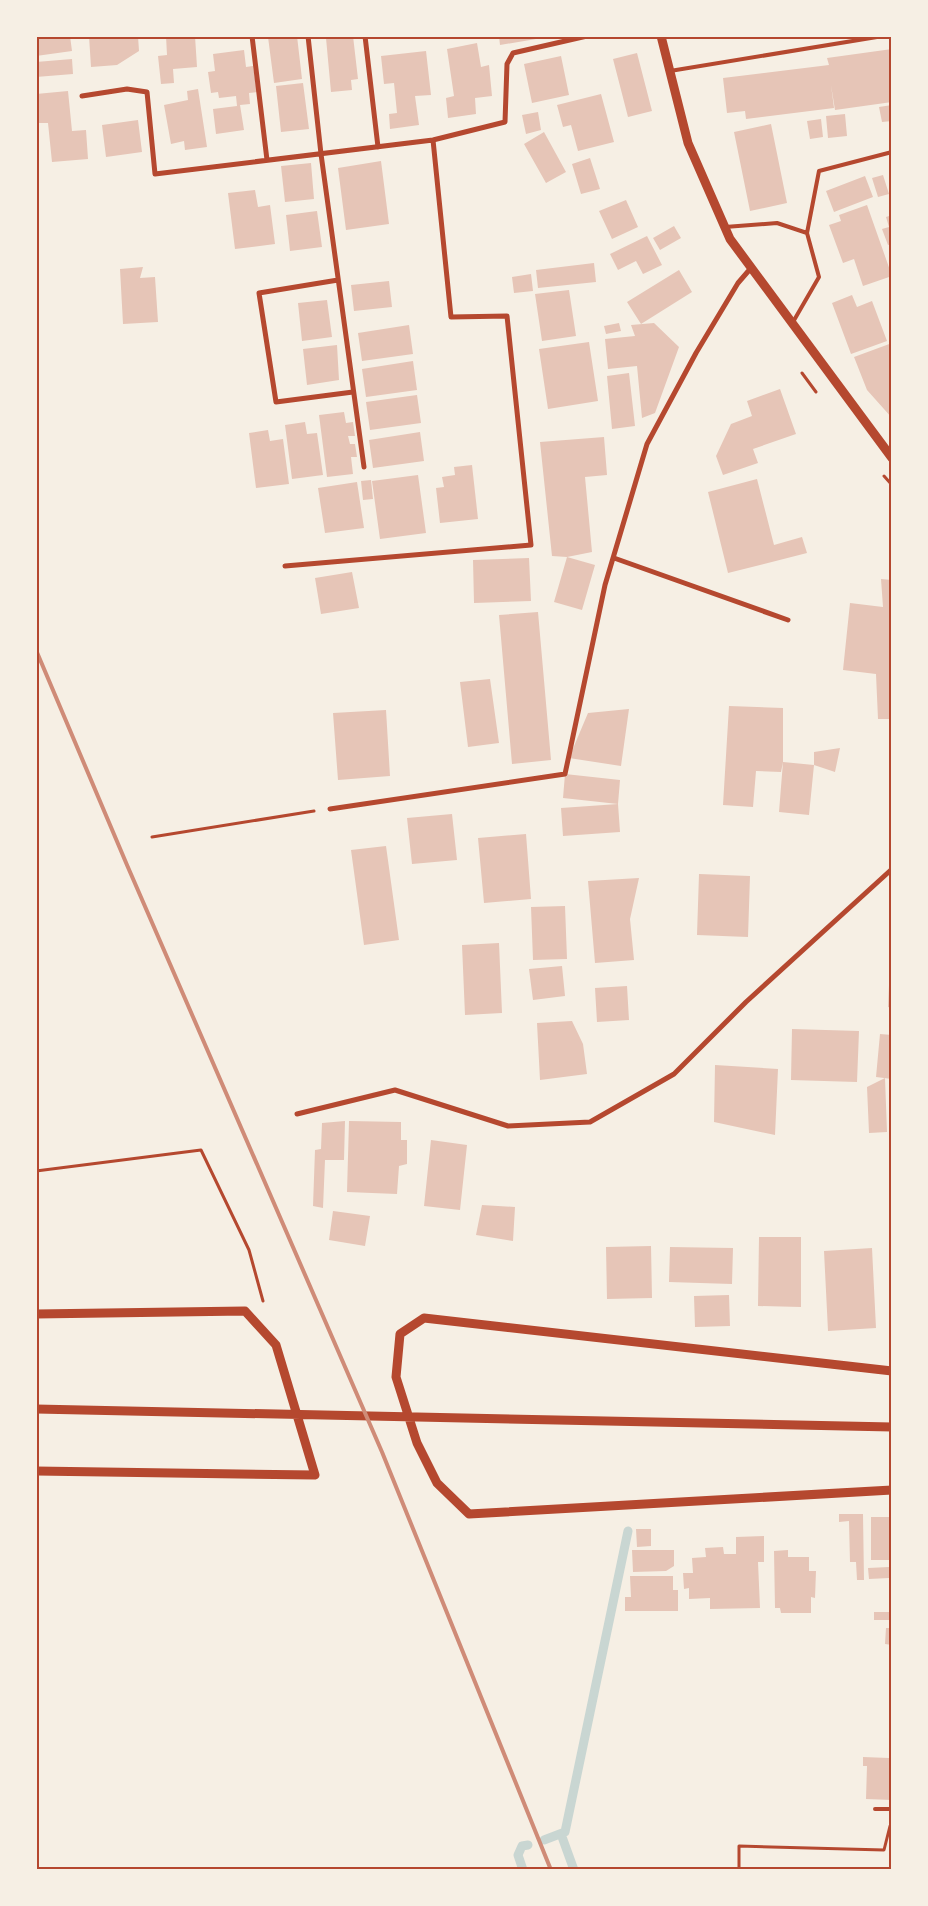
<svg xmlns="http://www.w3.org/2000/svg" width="928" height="1906" viewBox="0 0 928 1906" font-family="'PT Sans',sans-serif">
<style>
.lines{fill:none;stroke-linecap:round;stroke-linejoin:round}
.stream{stroke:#c9d6d2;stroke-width:9}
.building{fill:#e6c5b7}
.path{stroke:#b5482f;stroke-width:3}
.service{stroke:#b5482f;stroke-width:4}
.minor{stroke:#b5482f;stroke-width:5}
.tertiary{stroke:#b5482f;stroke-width:9}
.rail{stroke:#cf8b77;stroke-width:4}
.neatline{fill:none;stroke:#b5482f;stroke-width:2}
</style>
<rect width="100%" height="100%" fill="#f6efe4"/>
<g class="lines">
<path class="stream" d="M561,1834L574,1870
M544,1840L565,1832L628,1531
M523,1870L518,1855L522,1846L528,1845"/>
</g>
<path class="building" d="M36,36H70L72,51L36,56Z
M89,36H138L139,51L117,65L91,67Z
M166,36H195L197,67L173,69L174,83L161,84L158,56L167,55Z
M297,36L302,79L274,83L268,37Z
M353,36L358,79L351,80L352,90L331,92L326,38Z
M499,36H536V39L500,45Z
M477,43L481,67L489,65L492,96L475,98L476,114L448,118L446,98L454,96L447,49Z
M892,49V102L835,110L831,85L834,108L746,119L745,111L727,113L723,78L829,65L827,58Z
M244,50L246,67L253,66L257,92L249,93L250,104L240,105L244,130L216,134L213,109L237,106L236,96L219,98L218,92L211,93L208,72L215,71L213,54Z
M426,51L431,95L415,96L419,125L390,129L389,114L397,113L394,83L384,84L381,56Z
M637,53L652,111L628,117L613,59Z
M561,56L569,95L532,103L524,64Z
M72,59L73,74L36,77V62Z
M303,83L309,129L281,132L276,86Z
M198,89L207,147L185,150L184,141L171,144L164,105L188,100L187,91Z
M68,91L72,131L86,130L88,159L52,162L48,123H36V94Z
M601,94L614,142L578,151L571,125L563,127L557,105Z
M892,105V121L882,122L879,107Z
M538,112L541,130L526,134L522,115Z
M845,114L847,136L828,138L826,116Z
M821,119L823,137L810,139L807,121Z
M138,120L142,152L106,157L102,125Z
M771,124L787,203L750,211L734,132Z
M544,132L566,172L546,183L524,144Z
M590,158L600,189L581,194L572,164Z
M381,161L389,224L346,230L338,168Z
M311,163L314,199L285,202L281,166Z
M883,175L889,194L878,197L872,178Z
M865,176L873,197L834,212L826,191Z
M255,190L258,207L270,205L275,244L235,249L228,193Z
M626,200L638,227L612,239L599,211Z
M867,205L892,276L863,286L854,259L843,263L829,225L841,221L839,215Z
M317,211L322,247L290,251L286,215Z
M892,215V244L888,245L882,229L889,227L886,217Z
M674,226L681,238L660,250L653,238Z
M647,236L662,265L643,274L636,261L618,270L610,254Z
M594,263L596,282L538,288L536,270Z
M143,267L140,278L155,277L158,322L123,324L120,269Z
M679,270L692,292L641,324L627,302Z
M531,274L533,291L514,293L512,277Z
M389,281L392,307L354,311L351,285Z
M569,290L576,336L542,341L535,294Z
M852,295L857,307L872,301L887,341L851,354L832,303Z
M327,300L332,337L302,341L298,303Z
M619,323L621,331L606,334L604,326Z
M654,323L679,347L655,413L642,418L637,366L608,369L605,339L635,336L631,325Z
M409,325L413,354L362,361L358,333Z
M589,342L598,401L548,409L539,349Z
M892,343V418L867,390L854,357Z
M337,345L339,380L307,385L303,349Z
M413,361L417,390L366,397L362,369Z
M629,373L635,426L612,429L607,376Z
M780,389L796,434L753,449L758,463L723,475L716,456L731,424L752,416L747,401Z
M417,395L421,423L370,430L366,402Z
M344,412L346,423L353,422L355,436H348L350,444H355L357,457H351L353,474L327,477L319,415Z
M305,422L307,434L317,433L323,475L292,479L285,425Z
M268,430L270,441L283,439L289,484L256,488L249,433Z
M420,432L424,461L373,468L369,440Z
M604,437L607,475L585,477L592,552L567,557L552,556L540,442Z
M472,465L478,519L440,523L436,488L444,487L442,477L455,475L454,467Z
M418,475L426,533L380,539L372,481Z
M757,479L774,545L802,537L807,553L728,573L708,492Z
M371,480L373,499L363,500L361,481Z
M357,482L364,528L325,533L318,488Z
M567,557L595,565L582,610L554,602Z
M529,558L531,601L474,603L473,560Z
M352,572L359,608L321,614L315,578Z
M881,579L892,580V719H878L876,674L843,670L850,603L883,607Z
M538,612L551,760L512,764L499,615Z
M490,679L499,743L468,747L460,682Z
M729,706L783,708V762L781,772L756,771L753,807L723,805Z
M629,709L621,766L569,758L588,713Z
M386,710L390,776L338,780L333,713Z
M840,748L835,772L814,765V752Z
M783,762L814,765L809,815L779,812Z
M565,774L620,780L618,804L620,832L563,836L561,808L618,804L563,798Z
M452,814L457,860L412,864L407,818Z
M526,834L531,899L484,903L478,838Z
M386,846L399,940L364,945L351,850Z
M699,874L750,876L748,937L697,935Z
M639,878L630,919L634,960L595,963L588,881Z
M565,906L567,959L533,960L531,907Z
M499,943L502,1013L465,1015L462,945Z
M562,966L565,996L533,1000L529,969Z
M889,985H892V1008L888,1007Z
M627,986L629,1020L597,1022L595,988Z
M572,1021L583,1044L587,1074L540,1080L537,1023Z
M792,1029L859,1031L857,1082L791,1080Z
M880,1034L892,1035V1079L876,1077Z
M715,1065L778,1069L775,1135L714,1122Z
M885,1078L887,1132L869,1133L867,1087Z
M345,1121L344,1160H325L323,1208L313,1206L315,1150L321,1149L322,1123Z
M349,1121L401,1122V1140H407V1164L399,1166L397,1194L347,1192Z
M431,1140L467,1145L460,1210L424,1206Z
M482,1205L515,1207L513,1241L476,1235Z
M333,1211L370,1216L365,1246L329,1240Z
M759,1237H801V1307L758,1306Z
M651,1246L652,1298L607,1299L606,1247Z
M670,1247L733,1248L732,1284L669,1282Z
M872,1248L876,1328L828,1331L824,1251Z
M729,1295L730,1326L695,1327L694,1296Z
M839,1514H863L864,1580H857L856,1562H850L849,1521L839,1522Z
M871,1517H892V1560H871Z
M636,1529H651V1546L637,1547Z
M764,1536V1562H758L760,1608L710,1609V1598L689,1599V1588L684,1589L683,1573H693L692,1558L706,1557L705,1548L723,1547L724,1554H736V1537Z
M632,1550H674V1566L666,1571L633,1572Z
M788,1550V1557H809V1571H816L815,1598L811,1597V1613H781L780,1608H775L774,1551Z
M889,1567V1578L869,1579L868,1568Z
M630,1576H673V1590H678V1611H625V1597H631Z
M874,1612H890V1620H874Z
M886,1628H892V1645L885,1644Z
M863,1757L889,1758V1762H892V1800L866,1799L867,1766H863Z"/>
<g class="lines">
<path class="path" d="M802,373L816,392
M884,476L892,485
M152,837L314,811
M36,1171L201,1150L249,1250L263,1301
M739,1870V1846L884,1850L890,1826"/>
<path class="service" d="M670,71L883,36
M725,227L777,223L807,233L819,277L793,322
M807,233L819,171L892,152
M875,1809H892"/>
<path class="minor" d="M252,36L267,160
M308,36L321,154L364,467
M365,36L378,147
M82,96L127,89L147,92L155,174L433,140L505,122L507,64L513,53L587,36
M338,280L259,293L276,402L353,392
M614,558L788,620
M285,566L531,545L507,316L451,317L433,140
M330,809L565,774L605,585L647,444L696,353L738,283L751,268
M297,1114L395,1090L508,1126L590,1122L674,1074L746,1002L892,869"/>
<path class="tertiary" d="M661,36L688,143L730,239L892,458
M36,1314L245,1311L276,1345L315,1475L36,1471
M892,1371L424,1318L400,1334L396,1377L417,1443L437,1483L469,1514L892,1490
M36,1409L892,1427"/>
<path class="rail" d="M36,650L127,865L382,1452L551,1870"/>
</g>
<rect width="928" height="1906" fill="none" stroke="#f6efe4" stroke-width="75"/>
<rect x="38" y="38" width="852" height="1830" class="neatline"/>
</svg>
